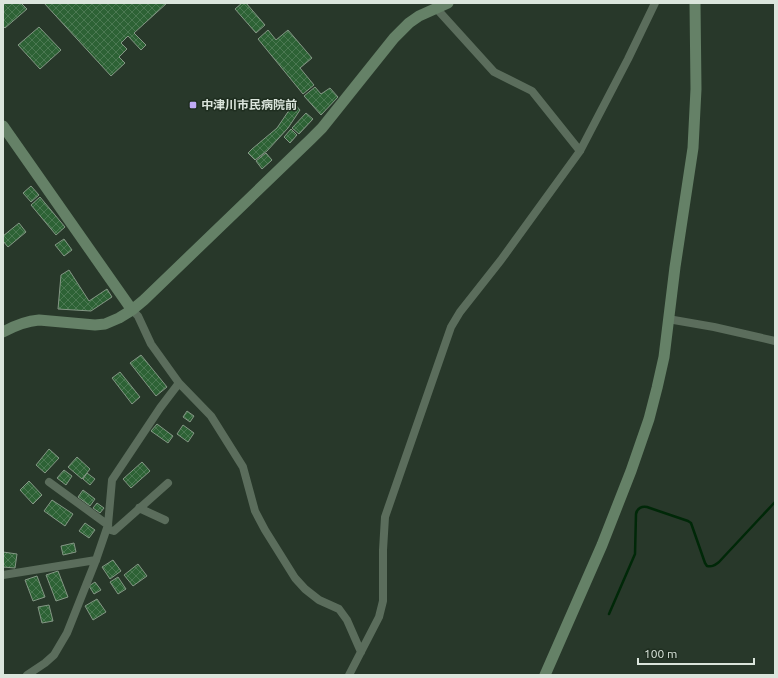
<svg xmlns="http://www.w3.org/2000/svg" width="778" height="678" viewBox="0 0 778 678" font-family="Ubuntu,'Noto Sans JP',sans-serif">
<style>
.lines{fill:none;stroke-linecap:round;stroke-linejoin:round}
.stream{stroke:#002808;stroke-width:2.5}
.building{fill:url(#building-cross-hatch);stroke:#849785}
.street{stroke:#5b6d5c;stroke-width:8}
.secondary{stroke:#658167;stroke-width:11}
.poi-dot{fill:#bfa9f4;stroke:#1f2e20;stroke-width:1.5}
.labels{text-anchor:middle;stroke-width:3;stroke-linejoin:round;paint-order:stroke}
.poi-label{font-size:12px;font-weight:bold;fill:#dbe5dc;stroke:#1f2e20;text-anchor:start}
</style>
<defs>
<pattern id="building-cross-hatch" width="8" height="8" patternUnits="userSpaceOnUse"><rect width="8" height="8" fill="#2d6235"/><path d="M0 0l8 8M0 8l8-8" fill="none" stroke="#4b7852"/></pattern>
</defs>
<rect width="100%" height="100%" fill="#28382a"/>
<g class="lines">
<path class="stream" d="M609,614L635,554L636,514C637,508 642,506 647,507L688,521L691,523L705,563L707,566C713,567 715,565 719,562L775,502"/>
</g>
<path class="building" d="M3,3H21L27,9L5,28L3,26Z
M44,3H167L134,33L146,45L141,50L128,36L121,43L127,49L119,57L125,63L111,76Z
M242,3H246L265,25L256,33L235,9Z
M39,27L61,50L40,69L18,45Z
M268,30L276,40L288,30L312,58L300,68L314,85L303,94L258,39Z
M315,87L321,94L330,88L338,97L321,115L304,96Z
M294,103L300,110L288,128L267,151L255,160L248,153L252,149L277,128Z
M306,113L313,119L299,134L292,128Z
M291,129L297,135L290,143L284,137Z
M266,153L272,160L262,169L256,161Z
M31,186L39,195L31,202L23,193Z
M40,197L65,227L56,235L31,205Z
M19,223L26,232L8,247L3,241V236Z
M64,239L72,250L64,256L55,245Z
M69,270L89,301L107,289L112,297L91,311L58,309L61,275Z
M141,355L167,387L156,396L130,363Z
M120,372L140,397L132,404L112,378Z
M187,411L194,416L190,422L183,417Z
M157,424L173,436L168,443L151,431Z
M183,425L194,433L188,442L177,434Z
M49,449L59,458L45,473L36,465Z
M77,457L90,469L82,479L68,467Z
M142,462L150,471L131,488L123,479Z
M64,470L72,476L66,485L57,478Z
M87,473L95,479L90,485L83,479Z
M29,481L42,495L33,504L20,490Z
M83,490L95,499L90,506L78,497Z
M52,500L73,514L65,526L44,511Z
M97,503L104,508L100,513L93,508Z
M85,523L95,530L89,538L79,531Z
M74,543L76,552L63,555L61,546Z
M3,552L17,554L15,568L3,567Z
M113,560L121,571L110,579L102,567Z
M138,564L147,576L133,586L124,575Z
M58,571L68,597L56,601L46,575Z
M37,576L45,597L33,601L25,580Z
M118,577L126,589L118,594L110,582Z
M95,582L101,590L94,594L89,586Z
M97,599L106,612L93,620L85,606Z
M49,605L53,621L42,623L38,607Z"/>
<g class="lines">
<path class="street" d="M436,8L494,72L532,91L580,151
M132,310L138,316L151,344L179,383L211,416L243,467L255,511L265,530L295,578L305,589L319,600L339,609L347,620L361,652
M668,319L714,327L775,341
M49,482L108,525
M139,508L165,520
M107,529L114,531L168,483
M3,575L96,560
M27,675L45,663L54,655L67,633L96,560L108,525L112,480L160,408L179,383
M349,675L379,617L383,601V550L385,517L451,327L460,312L501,260L580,151L628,59L655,3"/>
<path class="secondary" d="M3,126L132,310
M3,332C14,326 26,321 39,320L95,325L105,324L119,318L132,310L144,300L311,139L322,128L394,38L409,23L419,16L448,3
M545,675L602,545L631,471L649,419L657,388L664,357L675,267L693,148L696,89L695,3"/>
</g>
<rect class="poi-dot" x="189" y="101" width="8" height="8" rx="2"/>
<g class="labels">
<g class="poi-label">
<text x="201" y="109">中津川市民病院前</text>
</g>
</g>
<rect width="778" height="678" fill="none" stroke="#dbe5dc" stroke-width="8"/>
<path d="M638 658v6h116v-6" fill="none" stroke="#dbe5dc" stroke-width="2"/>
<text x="644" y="658" font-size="12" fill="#dbe5dc" stroke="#1f2e20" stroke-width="3" paint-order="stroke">100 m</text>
</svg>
